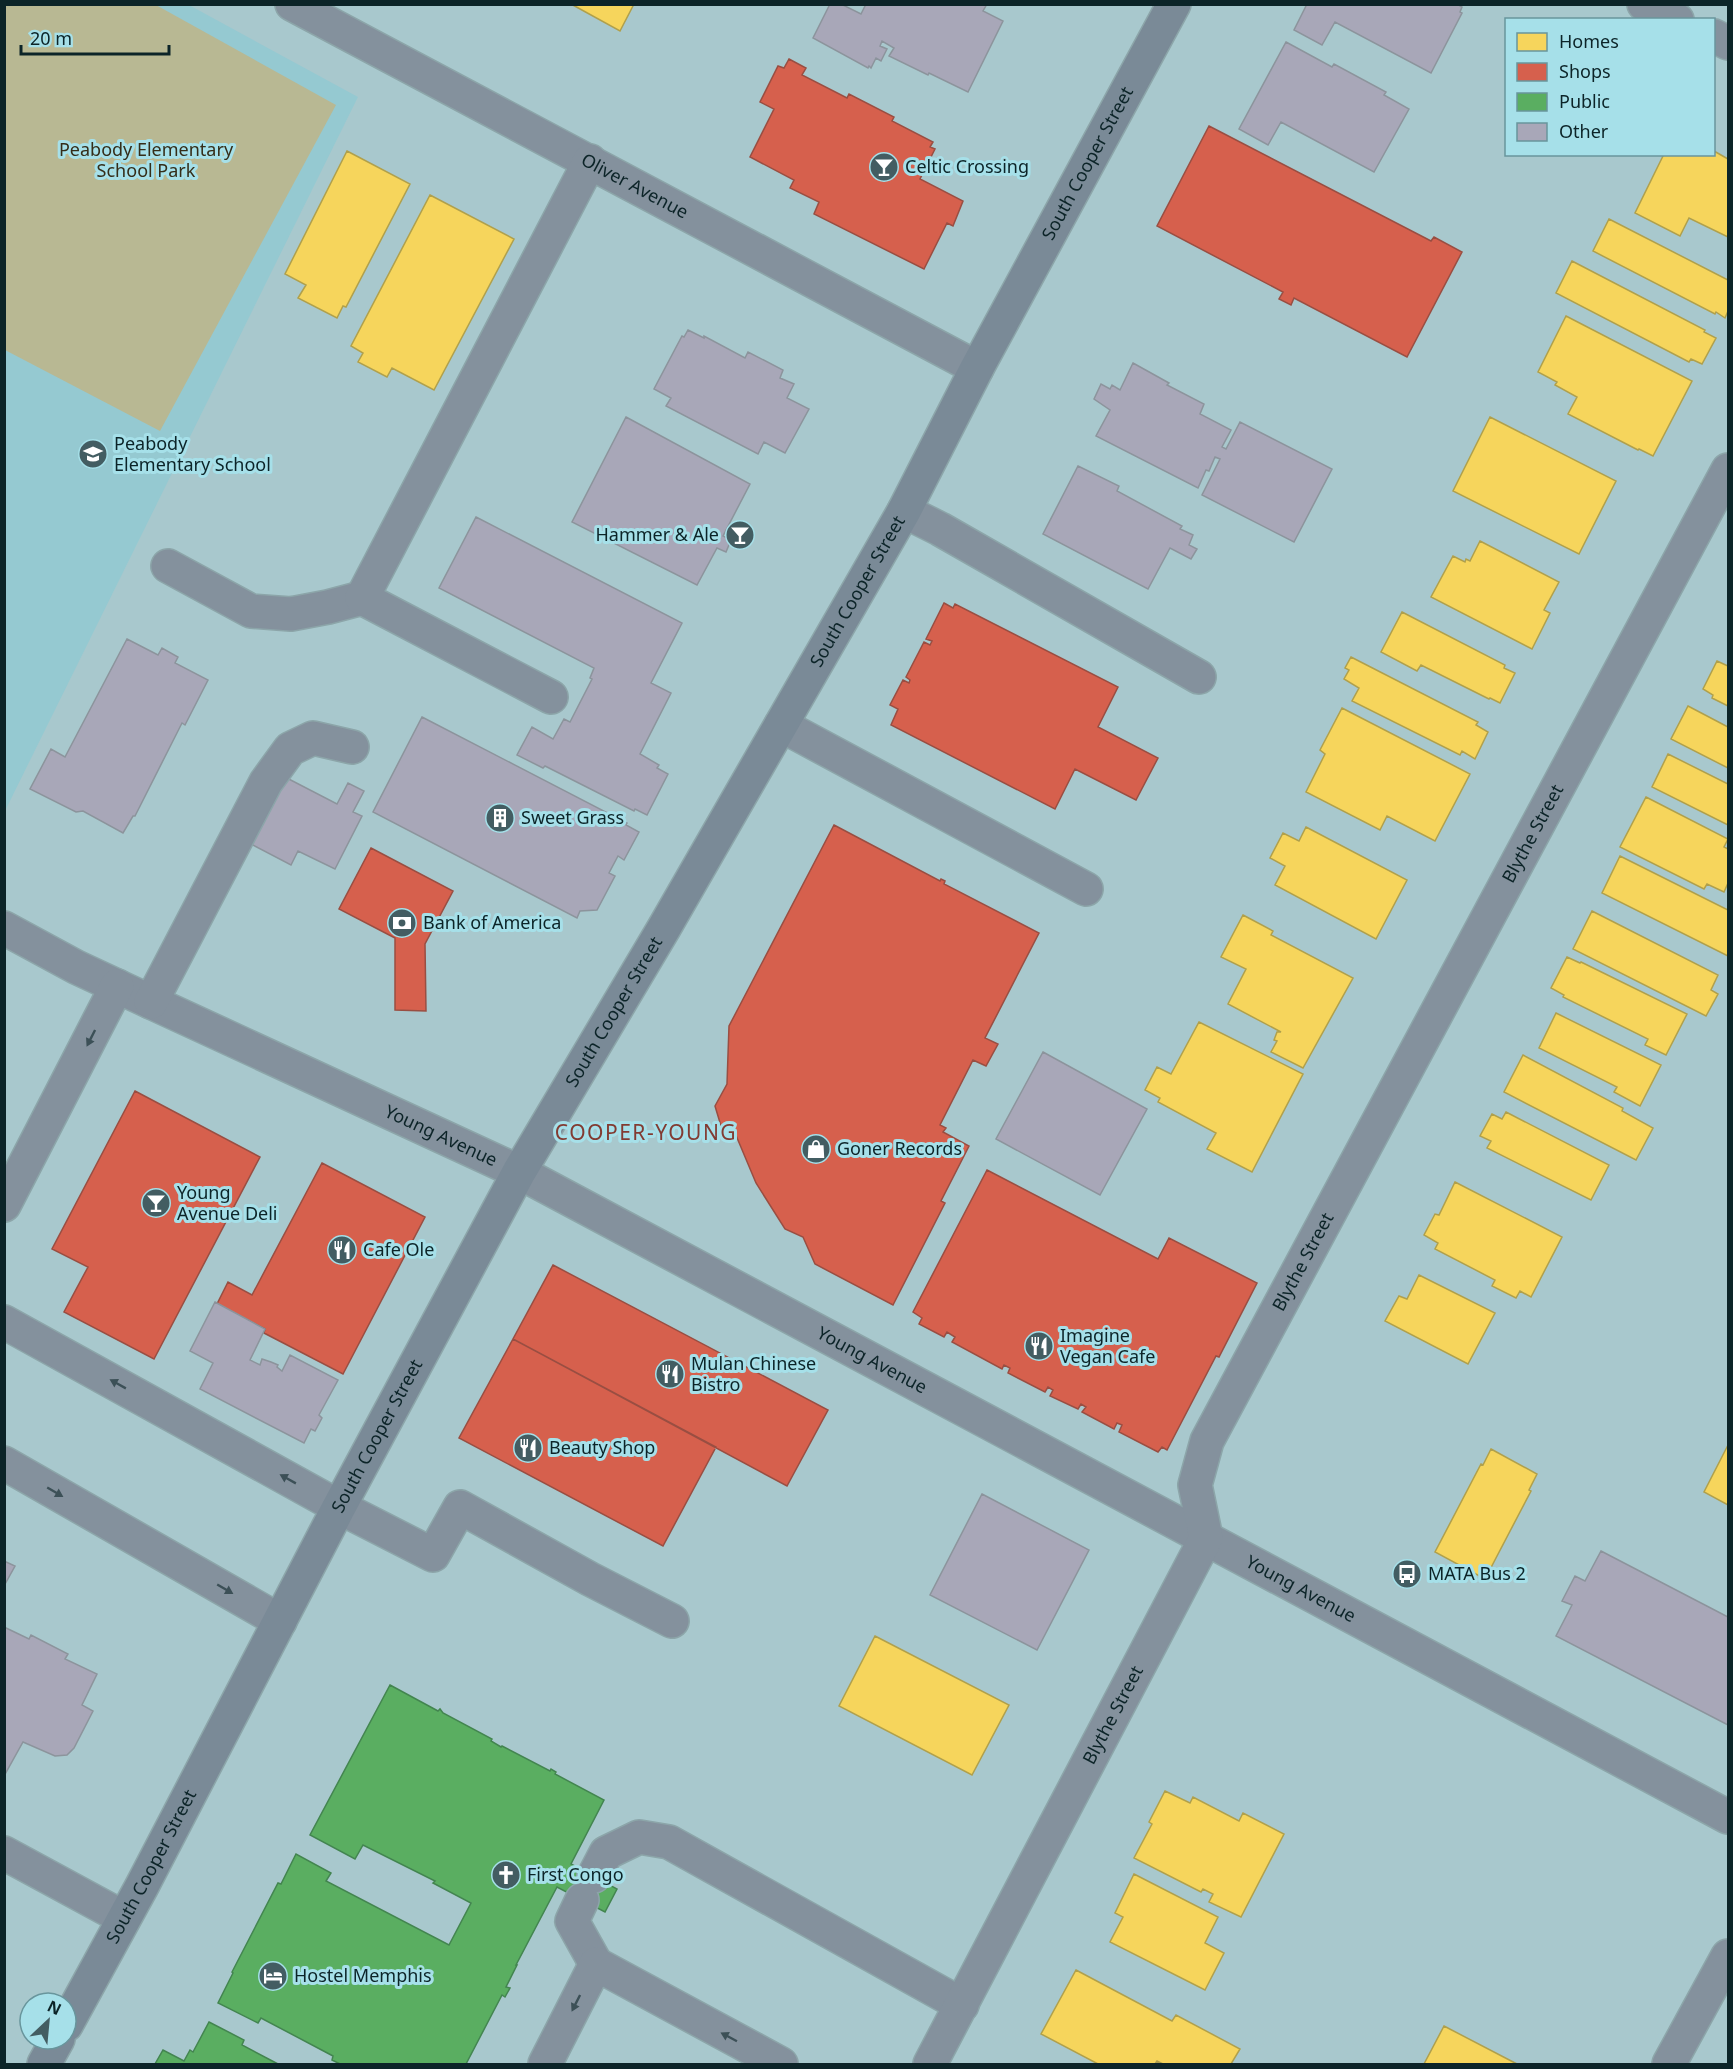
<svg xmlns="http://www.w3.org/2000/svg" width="1733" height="2069" viewBox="0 0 1733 2069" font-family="'Noto Sans',sans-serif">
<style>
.built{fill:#95c9d1}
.green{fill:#b8b893}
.homes{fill:#f6d55c;stroke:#b0a04c;stroke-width:1.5}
.shops{fill:#d6604d;stroke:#994e42;stroke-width:1.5}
.public{fill:#5aae61;stroke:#438550;stroke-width:1.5}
.building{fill:#a8a7b8;stroke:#8c949c;stroke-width:1.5}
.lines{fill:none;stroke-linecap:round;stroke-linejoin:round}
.minor-casing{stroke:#8ca5a9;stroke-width:36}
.major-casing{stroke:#8ca5a9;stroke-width:36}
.minor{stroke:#84919d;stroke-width:33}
.major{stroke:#7a8a97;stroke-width:33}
.oneway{fill:#3c5057}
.labels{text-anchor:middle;stroke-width:6;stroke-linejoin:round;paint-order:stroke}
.park-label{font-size:18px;fill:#352d19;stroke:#a6e0e9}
.street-label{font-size:18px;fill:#0c2428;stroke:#a6e0e9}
.poi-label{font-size:18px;fill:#0c2428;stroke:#a6e0e9;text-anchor:start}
.quarter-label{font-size:21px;letter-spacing:1.5px;fill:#823b32;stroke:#a6e0e9}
</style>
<rect width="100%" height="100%" fill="#a8c8cd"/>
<path class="built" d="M5,5H189L358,97L5,811Z"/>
<path class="green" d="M4,5H156L336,105L160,431L5,350Z"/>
<path class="homes" d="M571,4H634L620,31Z
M347,151L410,184L346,307L343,306L337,318L298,298L306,285L285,274Z
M1714,151L1728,159V237L1689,218L1680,236L1635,213L1664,154H1714Z
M430,195L514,239L434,390L392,368L387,377L358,362L363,353L351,346Z
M1609,219L1728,280V311L1725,318L1716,312L1715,314L1593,251Z
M1572,261L1705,330L1704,332L1716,338L1702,364L1691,359L1689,362L1556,293Z
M1566,316L1692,381L1653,456L1639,449L1638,450L1568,414L1577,397L1555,385L1557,382L1538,372Z
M1490,417L1616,481L1579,554L1453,491Z
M1480,541L1559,582L1544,610L1550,613L1532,649L1431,597L1453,556L1465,562L1466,559L1470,561Z
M1402,612L1505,665L1504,668L1515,673L1500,703L1490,698L1489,699L1421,665L1417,671L1381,652Z
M1351,657L1478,722L1476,725L1488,732L1475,759L1462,751L1460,755L1352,701L1359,688L1344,679L1349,670L1345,668Z
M1717,661L1728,666V706L1712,698L1713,695L1703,689Z
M1688,706L1728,727V768L1671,739Z
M1342,708L1470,774L1435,841L1387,816L1380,830L1306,792L1325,754L1320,750Z
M1668,754L1728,784V825L1652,787Z
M1646,797L1728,839L1724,847L1728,849V883L1724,892L1707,884L1704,889L1620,847Z
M1306,827L1407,880L1376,939L1275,885L1285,866L1270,858L1283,833L1299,841Z
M1620,856L1728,910V956L1602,893Z
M1592,911L1718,975L1711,990L1718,994L1706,1016L1573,949Z
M1243,915L1273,931L1271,935L1353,978L1303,1068L1271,1052L1277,1041L1274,1040L1277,1032H1281L1228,1004L1246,969L1221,957Z
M1567,957L1580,963L1581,962L1687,1014L1666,1055L1645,1045L1648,1039L1563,997L1564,995L1551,988Z
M1556,1013L1661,1065L1640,1106L1614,1092L1617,1087L1539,1048Z
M1199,1022L1303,1074L1252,1172L1207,1149L1216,1133L1158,1102L1160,1098L1145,1090L1157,1067L1171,1074Z
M1523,1055L1623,1108L1622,1111L1653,1128L1636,1160L1504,1092Z
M1506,1112L1609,1165L1591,1200L1487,1148L1491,1141L1480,1136L1492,1114L1502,1119Z
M1455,1182L1562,1237L1531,1297L1520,1291L1516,1298L1492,1286L1495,1280L1435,1249L1438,1243L1424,1235L1435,1214L1439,1215Z
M1419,1275L1495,1313L1468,1364L1385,1321L1399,1296L1407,1299Z
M1728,1445V1505L1704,1492Z
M1491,1449L1537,1474L1529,1490L1531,1491L1485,1579L1435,1552L1481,1464L1483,1465Z
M875,1636L1009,1705L972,1775L839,1706Z
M1165,1791L1190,1803L1193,1797L1239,1821L1243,1813L1284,1834L1241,1917L1209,1902L1213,1894L1203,1889L1201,1892L1134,1858L1152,1824L1149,1822Z
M1134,1874L1218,1917L1205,1943L1224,1953L1205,1990L1110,1942L1123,1917L1115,1913Z
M1076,1970L1172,2021L1176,2015L1240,2049L1231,2064H1163L1157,2061L1155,2064H1098L1041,2034Z
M1444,2026L1517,2064H1424Z"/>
<path class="shops" d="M789,59L806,68L802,75L847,98L849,94L894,117L892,121L933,142L930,147L935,149L920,179L963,201L953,226L947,223L924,269L814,214L819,202L790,188L794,180L750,157L774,109L760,102L778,66L784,68Z
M1209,126L1431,241L1434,237L1462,252L1407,357L1294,298L1291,305L1279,299L1283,292L1157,226Z
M944,603L953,608L955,604L1118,687L1098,727L1158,758L1136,800L1075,769L1055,809L891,725L898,709L890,705L903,680L909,683L910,680L906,677L924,642L930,645L932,641L926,639Z
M834,825L940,881L941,879L945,881L944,884L1039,933L985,1038L998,1044L986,1066L973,1060L940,1125L946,1128L943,1132L969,1146L941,1201L945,1203L893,1305L815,1264L803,1237L785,1229L756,1183L735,1133L721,1126L715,1106L727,1084L729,1026Z
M371,848L453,891L425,944L426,1011L395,1010V938L339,909Z
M135,1091L260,1157L154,1359L64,1312L88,1267L52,1249Z
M322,1163L425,1217L343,1374L264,1333L265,1329L217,1304L228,1282L252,1295Z
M987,1170L1158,1259L1169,1238L1257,1283L1219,1357L1216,1356L1167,1450L1162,1447L1158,1452L1119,1432L1122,1425L1117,1423L1114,1429L1082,1412L1086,1407L1081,1404L1078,1409L1050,1396L1053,1390L1048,1387L1045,1392L1008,1373L1010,1368L1004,1365L1002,1369L952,1342L955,1337L947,1332L944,1337L919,1324L922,1318L913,1312Z
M553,1265L828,1410L787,1486L513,1339Z
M513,1339L716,1447L663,1546L459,1438Z"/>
<path class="public" d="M390,1685L438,1711L440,1709L443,1713L492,1739L491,1741L501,1747L502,1746L550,1771L551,1769L556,1772L555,1774L604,1800L571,1864L617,1889L605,1912L557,1887L516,1965H517L506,1987L510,1988L505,1997L502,1995L466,2064H340L332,2060L333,2056L261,2018L258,2023L218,2003L233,1973L232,1972L278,1883L281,1884L296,1854L331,1873L326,1881L449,1945L471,1903L433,1883L435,1881L363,1845L355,1859L310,1835Z
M209,2022L244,2040L242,2045L278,2064H155L163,2050L184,2061L190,2050L193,2052Z"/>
<path class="building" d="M830,4H841L861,14L866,4H987L983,11L1003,21L968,92L929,73L928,75L889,56L894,48L882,41L880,46L887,49L881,61L876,58L871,68L869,66L868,68L813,38Z
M1307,4H1457L1462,7L1460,12L1462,13L1431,73L1335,22L1322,45L1294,30Z
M1286,42L1332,67L1334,64L1386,92L1384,95L1409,109L1374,172L1281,122L1268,145L1239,129Z
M688,330L704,338V336L745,358L748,352L783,370L780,378L794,384L787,398L809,409L785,453L764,442L758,454L666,406L671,398L654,389L682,336L684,337Z
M1133,363L1169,383L1167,385L1204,404L1200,414L1231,430L1222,447L1226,449L1240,422L1332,469L1294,542L1202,495L1220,459L1215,457L1209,471L1206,470L1198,488L1096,436L1110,410L1094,399L1101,384L1110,389L1112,385L1120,390Z
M626,417L750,484L723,536L731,540L726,552L717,548L697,585L572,522Z
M1078,466L1119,486L1117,491L1182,526L1180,529L1193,535L1189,545L1197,549L1191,559L1170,548L1148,589L1043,534Z
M476,517L682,623L651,683L671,693L640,754L659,765L657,768L668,774L647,815L635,809L634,811L545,766L543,768L517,755L532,727L553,739L564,719L570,722L592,679L590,678L594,668L439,588Z
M127,639L158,655L162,648L178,657L175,663L208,680L185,725L182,723L135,816H133L123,833L83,811L76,812L30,789L51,749L65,757Z
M422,717L627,823L626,825L639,832L624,860L618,856L609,873L615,876L597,910L580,911L577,918L373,812Z
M281,775L337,804L348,783L364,791L353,812L362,816L335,869L298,851L291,865L247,842Z
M1043,1052L1147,1109L1100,1195L996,1139Z
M215,1302L265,1329L250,1360L260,1365L262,1359L271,1362L278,1365L277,1367L282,1371L290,1355L338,1380L319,1415L322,1418L315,1431L311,1429L304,1443L200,1389L213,1363L190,1351Z
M982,1494L1089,1550L1037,1650L930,1595Z
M1601,1551L1728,1617V1725L1556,1636L1572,1605L1562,1601L1575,1576L1585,1581Z
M4,1561L15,1566L4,1586Z
M4,1627L29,1639L31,1635L68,1654L65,1659L97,1674L82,1705L93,1711L74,1748L67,1755L55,1756L23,1742L4,1776Z"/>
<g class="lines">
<g class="minor-casing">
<g id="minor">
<path id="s1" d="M292,4L977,368"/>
<path d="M1644,4L1677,20"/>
<path d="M1714,36L1728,43"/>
<path d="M904,511L940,529L1199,677"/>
<path d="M168,566L251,611L291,614L328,607L362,598"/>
<path d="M551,697L362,598L590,161"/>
<path d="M781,725L1086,889"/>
<path id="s2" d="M4,928L76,967L151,1002L519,1172L1728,1817"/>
<path d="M151,1002L266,782L290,749L313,738L352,747"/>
<path d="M4,1205L117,986"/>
<path d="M4,1322L339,1507L433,1555L460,1507L590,1579L672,1621"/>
<path d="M4,1463L280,1621"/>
<path d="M4,1853L124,1918"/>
<path d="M594,1876L606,1853L639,1837L669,1842L962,2005"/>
<path d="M582,1900L572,1921L596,1964"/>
<path d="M545,2064L596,1964L781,2064"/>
<path id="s3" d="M930,2064L1206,1538L1195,1485L1207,1441L1728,470"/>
<path d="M1669,2064L1728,1956"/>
</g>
</g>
<g class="major-casing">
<g id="major">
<path id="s4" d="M66,2025L142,1886L339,1507L519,1172L664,928L904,511L977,368L1174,4"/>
<path d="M44,2064L58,2039"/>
</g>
</g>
<use href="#minor" class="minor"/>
<use href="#major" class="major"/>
</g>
<defs><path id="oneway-solid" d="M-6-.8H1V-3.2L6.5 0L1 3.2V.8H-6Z" transform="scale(1.5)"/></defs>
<g class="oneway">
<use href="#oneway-solid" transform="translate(91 1038) rotate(117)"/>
<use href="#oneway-solid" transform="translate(118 1384) rotate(-151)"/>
<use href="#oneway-solid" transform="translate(288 1479) rotate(-151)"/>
<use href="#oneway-solid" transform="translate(55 1492) rotate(30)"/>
<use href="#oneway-solid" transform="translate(225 1589) rotate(30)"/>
<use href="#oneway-solid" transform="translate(576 2003) rotate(117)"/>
<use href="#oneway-solid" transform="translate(729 2037) rotate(-152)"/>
</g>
<defs>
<g id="bar-disc" transform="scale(1.5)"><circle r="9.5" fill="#435d62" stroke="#a6e0e9"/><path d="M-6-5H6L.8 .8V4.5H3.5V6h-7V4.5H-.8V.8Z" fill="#fff"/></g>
<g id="school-disc" transform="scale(1.5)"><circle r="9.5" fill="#435d62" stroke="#a6e0e9"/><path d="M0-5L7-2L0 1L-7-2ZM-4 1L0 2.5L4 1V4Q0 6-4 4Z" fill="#fff"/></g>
<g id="building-disc" transform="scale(1.5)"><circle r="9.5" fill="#435d62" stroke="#a6e0e9"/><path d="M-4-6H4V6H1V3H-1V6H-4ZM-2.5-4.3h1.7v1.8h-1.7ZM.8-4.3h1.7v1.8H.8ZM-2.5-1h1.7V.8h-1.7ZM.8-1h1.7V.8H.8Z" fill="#fff"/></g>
<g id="bank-disc" transform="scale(1.5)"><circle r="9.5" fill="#435d62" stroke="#a6e0e9"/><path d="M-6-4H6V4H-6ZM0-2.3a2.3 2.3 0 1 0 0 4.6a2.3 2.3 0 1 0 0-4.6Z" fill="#fff"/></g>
<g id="shop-disc" transform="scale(1.5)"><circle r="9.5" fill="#435d62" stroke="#a6e0e9"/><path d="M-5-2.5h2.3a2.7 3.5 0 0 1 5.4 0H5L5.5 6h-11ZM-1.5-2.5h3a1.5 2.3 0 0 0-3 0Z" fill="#fff"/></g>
<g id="restaurant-disc" transform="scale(1.5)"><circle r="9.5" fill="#435d62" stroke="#a6e0e9"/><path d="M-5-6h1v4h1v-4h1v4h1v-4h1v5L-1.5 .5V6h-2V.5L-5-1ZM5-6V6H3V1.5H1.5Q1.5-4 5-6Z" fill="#fff"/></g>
<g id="bus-disc" transform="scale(1.5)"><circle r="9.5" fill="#435d62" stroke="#a6e0e9"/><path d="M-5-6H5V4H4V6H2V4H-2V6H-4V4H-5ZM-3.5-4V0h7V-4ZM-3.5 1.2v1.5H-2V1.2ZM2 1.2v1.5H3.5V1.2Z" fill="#fff"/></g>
<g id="church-disc" transform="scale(1.5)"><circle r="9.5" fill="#435d62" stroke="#a6e0e9"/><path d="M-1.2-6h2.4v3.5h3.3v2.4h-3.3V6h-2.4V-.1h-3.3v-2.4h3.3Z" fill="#fff"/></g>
<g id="hotel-disc" transform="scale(1.5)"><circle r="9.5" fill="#435d62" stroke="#a6e0e9"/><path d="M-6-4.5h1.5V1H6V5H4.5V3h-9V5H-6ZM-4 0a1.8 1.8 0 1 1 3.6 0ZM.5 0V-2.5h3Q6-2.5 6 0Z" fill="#fff"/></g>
</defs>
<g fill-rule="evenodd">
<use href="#bar-disc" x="884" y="167"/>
<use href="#school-disc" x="93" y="454"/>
<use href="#bar-disc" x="740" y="535"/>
<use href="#building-disc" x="500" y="818"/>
<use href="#bank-disc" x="402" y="923"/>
<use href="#shop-disc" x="816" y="1149"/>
<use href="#bar-disc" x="156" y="1203"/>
<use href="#restaurant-disc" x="342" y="1250"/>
<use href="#restaurant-disc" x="1039" y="1346"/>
<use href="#restaurant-disc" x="670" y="1374"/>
<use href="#restaurant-disc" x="528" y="1448"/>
<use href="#bus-disc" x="1407" y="1574"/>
<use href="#church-disc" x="506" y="1875"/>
<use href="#hotel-disc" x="273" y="1976"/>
</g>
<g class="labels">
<g class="park-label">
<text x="146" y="156">Peabody Elementary<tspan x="146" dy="21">School Park</tspan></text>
</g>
<g class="street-label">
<text dy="6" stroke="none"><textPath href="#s4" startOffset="2124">South Cooper Street</textPath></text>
<text dy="6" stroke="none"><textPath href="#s1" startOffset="388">Oliver Avenue</textPath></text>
<text dy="6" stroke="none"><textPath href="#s4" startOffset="1638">South Cooper Street</textPath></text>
<text dy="6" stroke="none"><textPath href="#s3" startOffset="1383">Blythe Street</textPath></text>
<text dy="6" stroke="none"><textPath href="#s4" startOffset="1152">South Cooper Street</textPath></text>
<text dy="6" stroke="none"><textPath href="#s2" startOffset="484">Young Avenue</textPath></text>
<text dy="6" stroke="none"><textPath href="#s3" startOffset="897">Blythe Street</textPath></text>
<text dy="6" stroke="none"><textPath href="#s2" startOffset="970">Young Avenue</textPath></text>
<text dy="6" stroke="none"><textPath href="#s4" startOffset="666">South Cooper Street</textPath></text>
<text dy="6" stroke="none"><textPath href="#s2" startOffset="1456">Young Avenue</textPath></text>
<text dy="6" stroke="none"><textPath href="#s3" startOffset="394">Blythe Street</textPath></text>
<text dy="6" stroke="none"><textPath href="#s4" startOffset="180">South Cooper Street</textPath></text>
</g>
<g class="poi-label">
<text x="905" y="173">Celtic Crossing</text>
<text x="114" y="450">Peabody<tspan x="114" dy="21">Elementary School</tspan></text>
<text x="719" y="541" text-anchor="end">Hammer &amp; Ale</text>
<text x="521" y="824">Sweet Grass</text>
<text x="423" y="929">Bank of America</text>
<text x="837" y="1155">Goner Records</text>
<text x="177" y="1199">Young<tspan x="177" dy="21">Avenue Deli</tspan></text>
<text x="363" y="1256">Cafe Ole</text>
<text x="1060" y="1342">Imagine<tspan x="1060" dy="21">Vegan Cafe</tspan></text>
<text x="691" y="1370">Mulan Chinese<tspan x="691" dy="21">Bistro</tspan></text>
<text x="549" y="1454">Beauty Shop</text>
<text x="1428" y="1580">MATA Bus 2</text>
<text x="527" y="1881">First Congo</text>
<text x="294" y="1982">Hostel Memphis</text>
</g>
<g class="quarter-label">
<text x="646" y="1140">COOPER-YOUNG</text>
</g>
</g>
<rect width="1733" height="2069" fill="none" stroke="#0c2428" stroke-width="12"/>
<rect x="1505" y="18" width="210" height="138" fill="#a6e0e9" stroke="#68959c" stroke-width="1.5"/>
<rect x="1517" y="33" width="30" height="18" fill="#f6d55c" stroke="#68959c" stroke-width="1.5"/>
<text x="1559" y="48" font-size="18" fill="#0c2428">Homes</text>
<rect x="1517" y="63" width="30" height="18" fill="#d6604d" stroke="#68959c" stroke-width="1.5"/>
<text x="1559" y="78" font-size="18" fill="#0c2428">Shops</text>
<rect x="1517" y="93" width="30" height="18" fill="#5aae61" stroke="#68959c" stroke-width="1.5"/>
<text x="1559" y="108" font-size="18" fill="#0c2428">Public</text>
<rect x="1517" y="123" width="30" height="18" fill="#a8a7b8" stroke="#68959c" stroke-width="1.5"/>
<text x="1559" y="138" font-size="18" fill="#0c2428">Other</text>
<g transform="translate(48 2021) rotate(26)"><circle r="28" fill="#a6e0e9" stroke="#68959c" stroke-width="1.5"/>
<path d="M0-4.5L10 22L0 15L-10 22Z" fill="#435d62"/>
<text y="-9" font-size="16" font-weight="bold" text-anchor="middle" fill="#0c2428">N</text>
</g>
<path d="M21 45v9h148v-9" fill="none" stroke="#0c2428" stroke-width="3"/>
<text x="30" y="45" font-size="18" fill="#0c2428" stroke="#a6e0e9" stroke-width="4.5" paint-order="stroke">20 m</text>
</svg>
